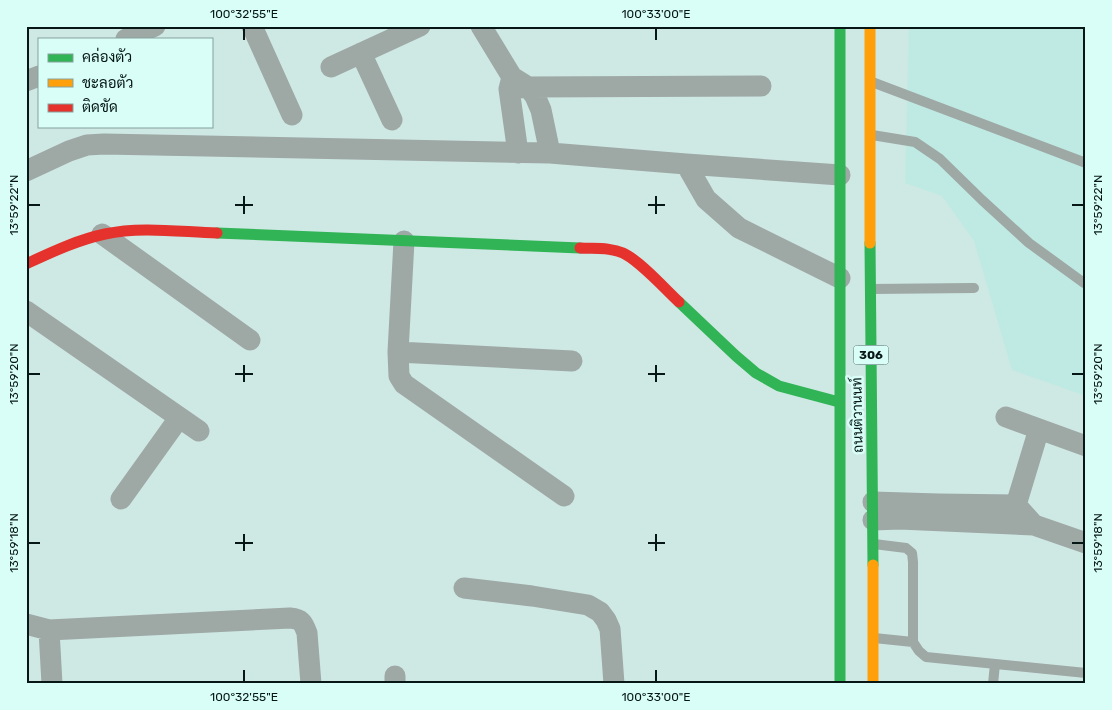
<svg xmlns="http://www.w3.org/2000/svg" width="1112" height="710" viewBox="0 0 1112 710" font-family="Rubik,Sarabun,sans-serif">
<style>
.built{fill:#bfeae3}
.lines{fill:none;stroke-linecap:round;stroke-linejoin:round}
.lane{stroke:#9ea8a5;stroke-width:10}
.street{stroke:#9ea8a5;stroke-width:21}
.fast{stroke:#30b455;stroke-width:11}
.slow{stroke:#ff9f0a;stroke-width:11}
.jam{stroke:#e5322d;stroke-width:11}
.ticks{fill:none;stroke:#061715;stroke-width:2}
.labels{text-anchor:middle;stroke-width:5;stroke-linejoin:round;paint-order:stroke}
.shield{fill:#d9fef8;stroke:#455c59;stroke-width:1}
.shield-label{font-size:12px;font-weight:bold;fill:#061715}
.street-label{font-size:14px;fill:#061715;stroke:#d9fef8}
.neatline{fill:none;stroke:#061715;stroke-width:2}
.ticks-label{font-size:12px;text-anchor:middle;fill:#061715}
</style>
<rect width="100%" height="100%" fill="#cee8e4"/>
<path class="built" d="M909,26H1086V396L1012,370L974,241L942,196L905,183Z"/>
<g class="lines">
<path class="lane" d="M872,82L1086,163
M872,135L915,142L940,159L982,200L1029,243L1084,283
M871,289L974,288
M874,544L906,548L912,553L913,562V642L919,651L926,657L1086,673
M874,638L913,642
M993,684L995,664"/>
<path class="street" d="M252,26L292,115
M481,26L512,77L528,87L535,96L541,110L550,153
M126,39L155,26
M361,53L392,120
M331,67L420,26
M512,77L509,89L518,153
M26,81L39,76
M509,89L528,87L761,86
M686,164L706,199L739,228L840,278
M26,171L69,151L87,145L104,144L550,153L686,164L840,175
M102,234L250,340
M404,241L398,352L399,376L404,384L564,496
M26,311L199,431
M398,352L572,361
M1006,417L1086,446
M121,499L179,418
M873,502L938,504L1016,505L1034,525
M1011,516L1016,505L1039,429
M873,520L900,519L1034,525L1086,543
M464,588L532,596L588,605L600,612L606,620L610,629L614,684
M26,624L49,630
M395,676V684
M52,684L49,630L290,618C301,619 303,622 307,633L311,684"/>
<path class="fast" d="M840,26V684
M217,233L580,248
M870,243L873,565
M679,302L736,356L756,373L779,386L839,402"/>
<path class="slow" d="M870,26V243
M873,565V684"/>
<path class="jam" d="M580,248C594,249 610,247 623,253C639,260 665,289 679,302
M26,264C52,252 77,240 105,234C141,226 181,232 217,233"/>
</g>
<path class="ticks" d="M244,28V40M656,28V40M244,196V214M656,196V214M28,205H40M235,205H253M648,205H665M1072,205H1084M244,365V382M656,365V382M28,374H40M235,374H253M648,374H665M1072,374H1084M244,534V551M656,534V551M28,543H40M235,543H253M648,543H665M1072,543H1084M244,670V682M656,670V682"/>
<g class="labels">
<rect class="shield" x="853.5" y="345.5" width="35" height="19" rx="4"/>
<g class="shield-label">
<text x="871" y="359">306</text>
</g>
<g class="street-label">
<text transform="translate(857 415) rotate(-91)" y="5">ถนนติวานนท์</text>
</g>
</g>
<rect width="1112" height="710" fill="none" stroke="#d9fef8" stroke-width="55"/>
<rect x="38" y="38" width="175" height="90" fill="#d9fef8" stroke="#85a29d"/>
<rect x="48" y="54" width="25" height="8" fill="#30b455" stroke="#85a29d"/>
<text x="82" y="62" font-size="15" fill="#061715">คล่องตัว</text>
<rect x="48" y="79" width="25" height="8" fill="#ff9f0a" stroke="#85a29d"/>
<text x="82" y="88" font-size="15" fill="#061715">ชะลอตัว</text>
<rect x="48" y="104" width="25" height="8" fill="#e5322d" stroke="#85a29d"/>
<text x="82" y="112" font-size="15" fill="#061715">ติดขัด</text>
<rect x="28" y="28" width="1056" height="654" class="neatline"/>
<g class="ticks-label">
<text x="244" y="18">100°32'55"E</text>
<text x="656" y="18">100°33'00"E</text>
<text transform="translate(14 205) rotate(-90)" y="4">13°59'22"N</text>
<text transform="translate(1098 205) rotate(-90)" y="4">13°59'22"N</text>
<text transform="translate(14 374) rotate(-90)" y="4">13°59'20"N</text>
<text transform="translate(1098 374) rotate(-90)" y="4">13°59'20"N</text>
<text transform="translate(14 543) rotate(-90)" y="4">13°59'18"N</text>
<text transform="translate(1098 543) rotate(-90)" y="4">13°59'18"N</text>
<text x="244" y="701">100°32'55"E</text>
<text x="656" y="701">100°33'00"E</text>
</g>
</svg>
